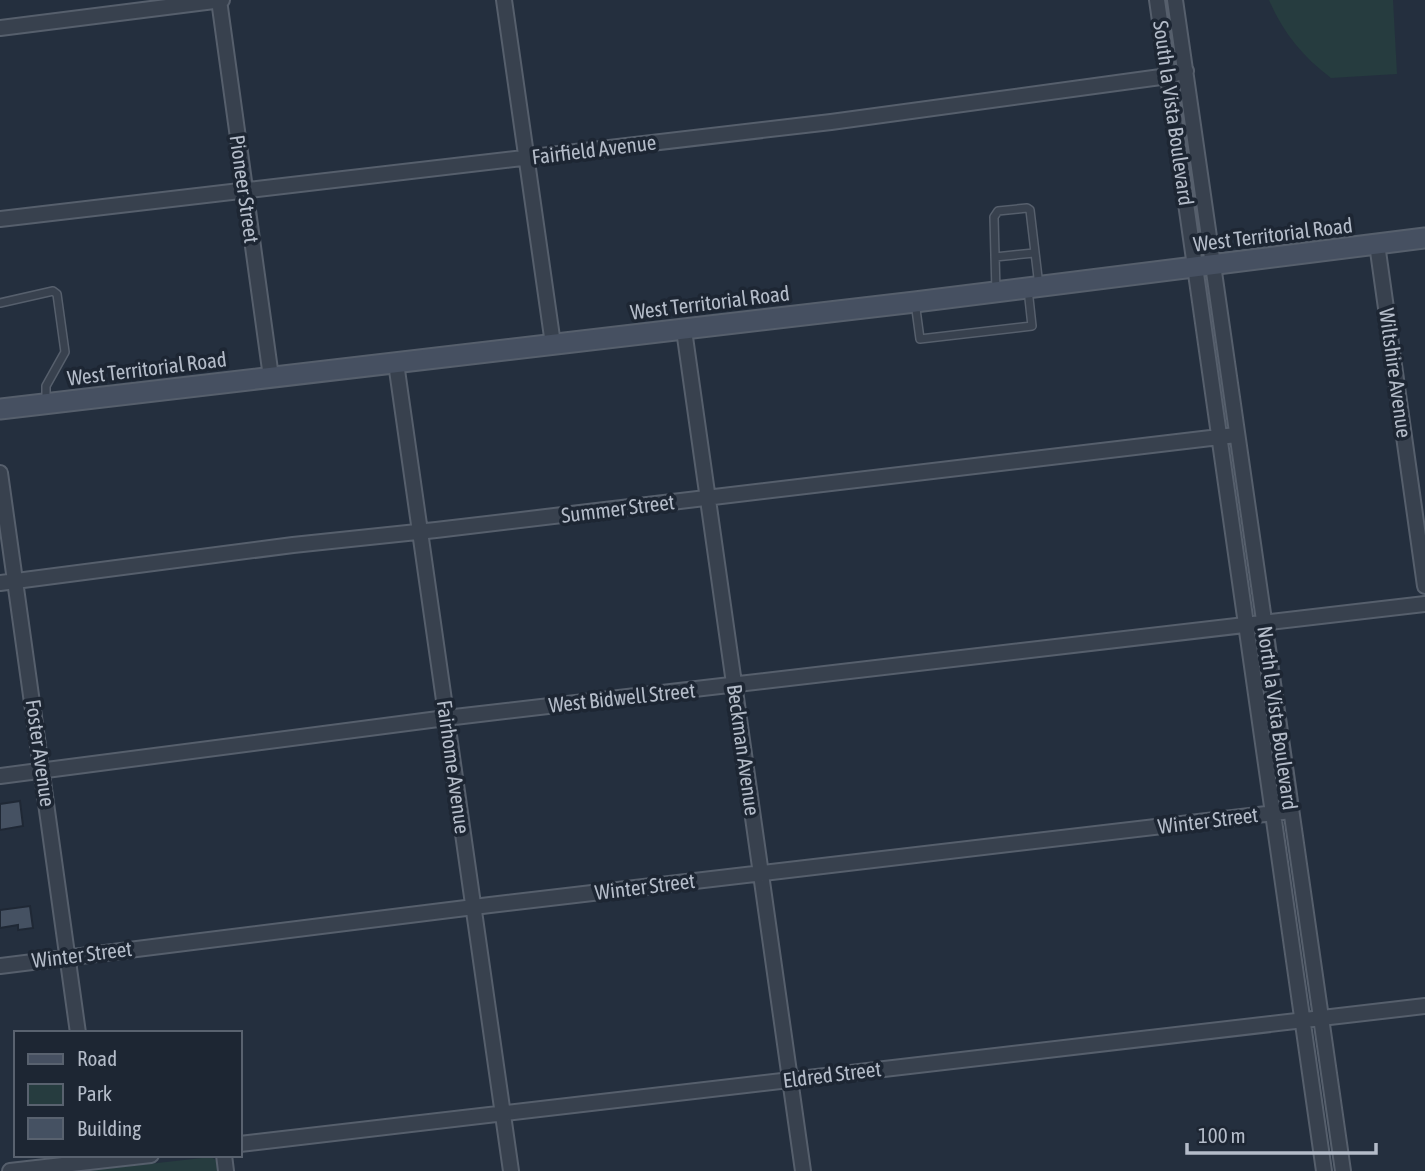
<svg xmlns="http://www.w3.org/2000/svg" width="1425" height="1171" viewBox="0 0 1425 1171" font-family="'Asap Condensed',sans-serif">
<style>
.park{fill:#263c3f}
.building{fill:#455162;stroke:#1f2835;stroke-width:2}
.lines{fill:none;stroke-linecap:round;stroke-linejoin:round}
.lane-casing{stroke:#565f6c;stroke-width:10}
.street-casing{stroke:#565f6c;stroke-width:18}
.secondary-casing{stroke:#565f6c;stroke-width:23}
.lane{stroke:#38414e;stroke-width:7}
.street{stroke:#38414e;stroke-width:14}
.secondary{stroke:#465061;stroke-width:19}
.labels{text-anchor:middle;stroke-width:7;stroke-linejoin:round;paint-order:stroke}
.street-label{font-size:21px;fill:#b4bcc9;stroke:#1d2633}
</style>
<rect width="100%" height="100%" fill="#242f3e"/>
<path class="park" d="M1269,0H1393L1397,74L1331,78C1303,57 1283,33 1269,0Z
M211,1157L217,1161L218,1171H86Z"/>
<path class="building" d="M20,801L23,826L0,830V804Z
M30,906L33,928L18,930V925L0,928V910Z"/>
<g class="lines">
<g class="lane-casing">
<path id="lane" d="M995,257L1034,253
M996,292L994,217L998,211L1027,208L1030,210L1039,286
M915,302L920,339L1032,326L1028,289
M0,303L53,291L57,294L65,352L46,386V402"/>
</g>
<g class="street-casing">
<path id="street" d="M219,0L271,377
M504,0L553,344
M1157,0L1324,1171
M1175,0L1343,1171
M0,28L222,0
M0,219L831,122L1168,76L1186,71
M1377,244L1425,586
M684,330L803,1171
M396,363L511,1171
M0,473L78,1033
M0,583L293,545L436,530L1236,435
M0,776L446,718L1425,604
M0,966L490,905L1291,811
M240,1144L1425,1006
M224,1155L226,1171
M10,1171L151,1155"/>
</g>
<g class="secondary-casing">
<path id="secondary" d="M0,409L915,302L1425,238"/>
</g>
<use href="#lane" class="lane"/>
<use href="#street" class="street"/>
<use href="#secondary" class="secondary"/>
</g>
<g class="labels">
<g class="street-label">
<text transform="translate(1173 113) rotate(82)" y="7">South la Vista Boulevard</text>
<text transform="translate(594 150) rotate(-7)" y="7">Fairfield Avenue</text>
<text transform="translate(244 189) rotate(82)" y="7">Pioneer Street</text>
<text transform="translate(1273 235) rotate(-7)" y="7">West Territorial Road</text>
<text transform="translate(710 303) rotate(-7)" y="7">West Territorial Road</text>
<text transform="translate(147 369) rotate(-7)" y="7">West Territorial Road</text>
<text transform="translate(1395 373) rotate(82)" y="7">Wiltshire Avenue</text>
<text transform="translate(618 509) rotate(-7)" y="7">Summer Street</text>
<text transform="translate(622 698) rotate(-6)" y="7">West Bidwell Street</text>
<text transform="translate(1277 718) rotate(82)" y="7">North la Vista Boulevard</text>
<text transform="translate(743 750) rotate(82)" y="7">Beckman Avenue</text>
<text transform="translate(40 753) rotate(82)" y="7">Foster Avenue</text>
<text transform="translate(453 767) rotate(82)" y="7">Fairhome Avenue</text>
<text transform="translate(1208 821) rotate(-7)" y="7">Winter Street</text>
<text transform="translate(645 887) rotate(-7)" y="7">Winter Street</text>
<text transform="translate(82 955) rotate(-7)" y="7">Winter Street</text>
<text transform="translate(832 1075) rotate(-7)" y="7">Eldred Street</text>
</g>
</g>
<rect x="14" y="1031" width="228" height="126" fill="#1d2633" stroke="#59626f" stroke-width="2"/>
<rect x="28" y="1054" width="35" height="10" fill="#465061" stroke="#59626f" stroke-width="2"/>
<text x="77" y="1066" font-size="21" fill="#b4bcc9">Road</text>
<rect x="28" y="1084" width="35" height="21" fill="#263c3f" stroke="#59626f" stroke-width="2"/>
<text x="77" y="1101" font-size="21" fill="#b4bcc9">Park</text>
<rect x="28" y="1118" width="35" height="21" fill="#455162" stroke="#59626f" stroke-width="2"/>
<text x="77" y="1136" font-size="21" fill="#b4bcc9">Building</text>
<path d="M1187 1143v10h189v-10" fill="none" stroke="#b4bcc9" stroke-width="3.5"/>
<text x="1198" y="1143" font-size="21" fill="#b4bcc9" stroke="#1d2633" stroke-width="5" paint-order="stroke">100 m</text>
</svg>
